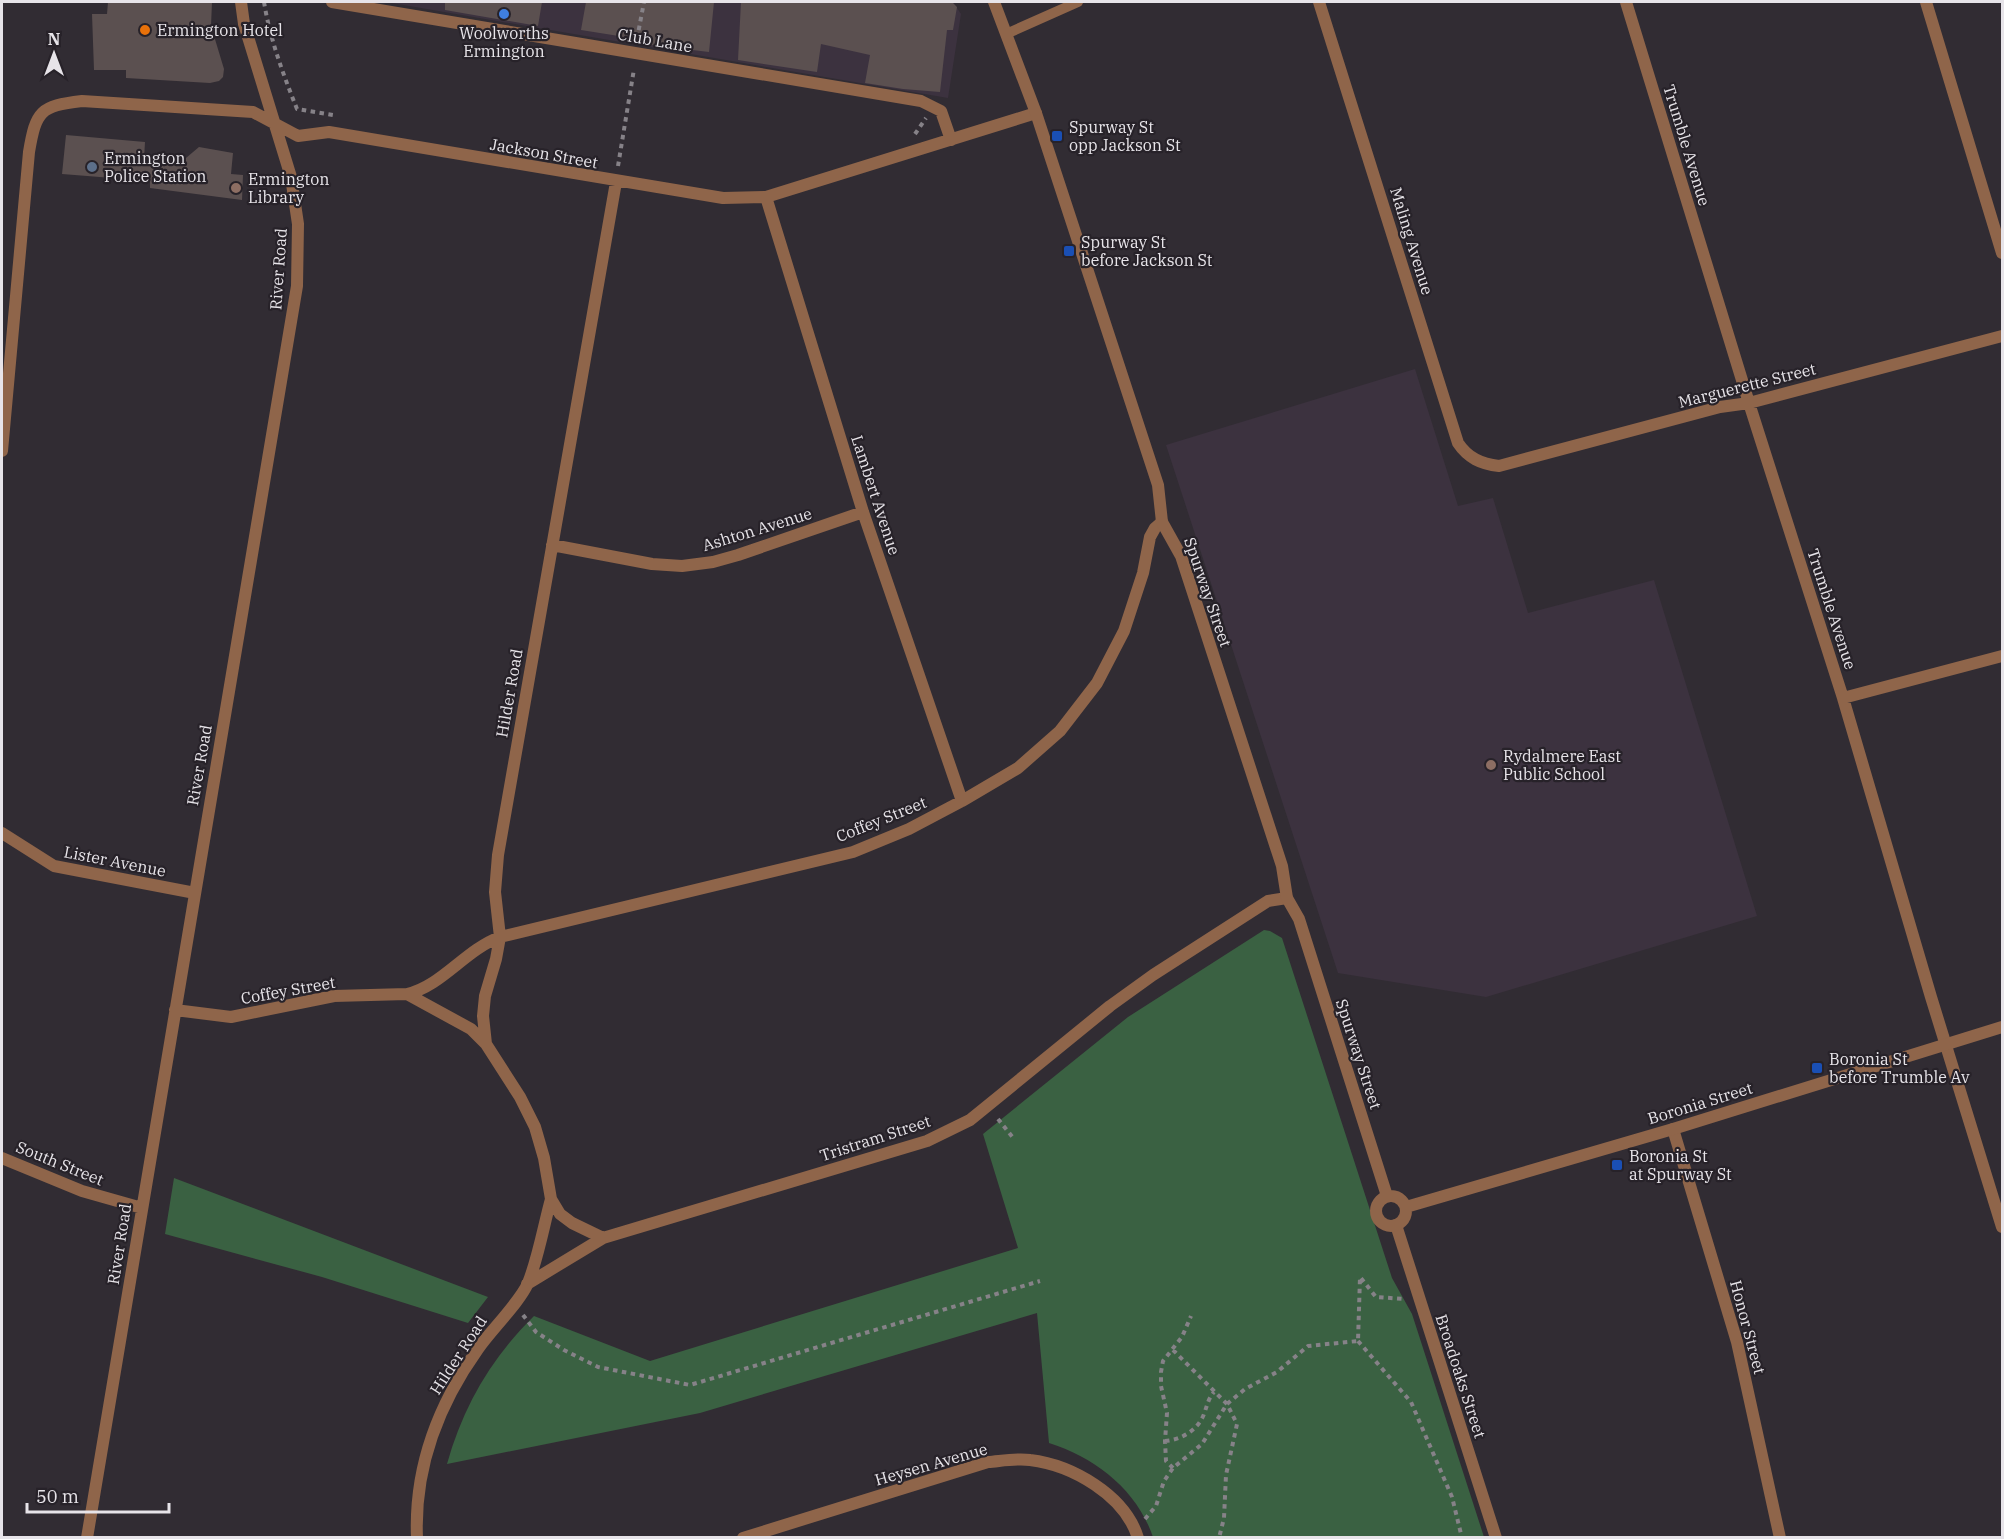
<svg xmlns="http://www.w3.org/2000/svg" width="2004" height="1539" viewBox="0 0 2004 1539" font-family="'IBM Plex Serif',serif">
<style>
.built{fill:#3c323f}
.green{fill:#3a6142}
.building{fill:#5b5050}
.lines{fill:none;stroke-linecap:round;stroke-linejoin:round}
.path{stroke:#868288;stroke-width:4;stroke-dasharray:4.5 4.5;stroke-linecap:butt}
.service{stroke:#8f654a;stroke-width:10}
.minor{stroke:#8f654a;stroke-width:12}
.tertiary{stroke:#8f654a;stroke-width:12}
.shop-dot{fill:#3f7fe0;stroke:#272229;stroke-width:2}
.food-dot{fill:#e8710a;stroke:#272229;stroke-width:2}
.transit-dot{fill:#1a4fb4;stroke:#272229;stroke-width:2}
.service-dot{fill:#5c6f8a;stroke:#272229;stroke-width:2}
.education-dot{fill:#8d6e63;stroke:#272229;stroke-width:2}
.labels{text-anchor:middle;stroke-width:4.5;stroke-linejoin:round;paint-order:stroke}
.poi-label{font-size:16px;fill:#e7e4e9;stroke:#272229;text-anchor:start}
.street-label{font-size:16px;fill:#e7e4e9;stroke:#272229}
</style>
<rect width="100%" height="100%" fill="#312c33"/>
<path class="built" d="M386,2H953L961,14L948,98Z
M1415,369L1458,506L1493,498L1528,613L1654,580L1757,916L1486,997L1338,973L1166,445Z"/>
<path class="green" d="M1264,930L1270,931L1282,938L1392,1278L1412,1314L1484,1537H1153C1137,1490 1096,1458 1049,1443L1037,1313L700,1413L447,1464C463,1407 491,1358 534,1316L650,1361L1018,1248L983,1134L1128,1017Z
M174,1178L488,1297L468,1323L322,1277L165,1234Z"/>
<path class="building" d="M108,2H212L211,26L224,69L223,77L219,81L210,83L126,78V70H94L92,14H107Z
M445,2H542L538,26L445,10Z
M586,2H714L709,52L643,44L644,40L581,30Z
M741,2H952L957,7L953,30H947L940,92L903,89L865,83L870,55L821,44L817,72L738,60Z
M66,135L145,142L144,159L180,163L199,147L233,153L231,174L243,175L242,200L150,188V181L62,174Z"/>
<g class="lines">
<path class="path" d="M264,2C270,39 283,74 297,109L333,115
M637,39L644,2
M915,134L926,118
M618,166L634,69
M998,1119L1014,1139
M523,1315L536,1332L564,1350L598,1367L690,1385L1040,1281
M1358,1341L1411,1402L1452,1497L1462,1538
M1173,1350L1227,1404L1237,1424L1226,1475L1224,1518L1219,1538
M1165,1441C1181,1440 1198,1430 1204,1414C1207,1406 1208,1399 1214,1392
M1173,1468L1166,1461L1165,1441L1167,1413L1161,1386V1372L1163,1361L1182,1337L1191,1316
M1145,1519L1156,1506L1164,1481L1173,1468L1202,1444L1227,1404L1245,1389L1277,1372L1308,1346L1358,1341L1360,1277L1376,1297L1404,1299"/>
<path class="service" d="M1006,34L1078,2"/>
<path class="minor" d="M332,2L921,101L941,111L951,140
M1319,2L1458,443C1468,458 1481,464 1499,466L1720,407L1749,403L2002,336
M1626,2L1749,403L1843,698L1931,997L2002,1227
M1926,2L2002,253
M766,197L863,512L962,801
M2,451L29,152C36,111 40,106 82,101L253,112L298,136L329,132L723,198L766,197L1036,113
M552,545L652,564L682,566L713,562L738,555L863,512
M1843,698L2002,656
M2,833L54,866L195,893
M407,994C442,986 465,950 500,937L853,852L909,829L962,801L1018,768L1060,731L1097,683L1124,631L1143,573L1150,537L1155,528L1162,522
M175,1010L231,1017L334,996L407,994L471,1029L486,1044
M1673,1129L1737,1342L1780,1538
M2,1158L82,1191L142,1208
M1396,1225L1496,1538
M603,1238L572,1223L560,1214L551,1199L544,1158L535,1127L520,1097L486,1044L483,1016L485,996L496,959L500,937L495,892L498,855L616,182
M527,1284L603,1238L927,1141L970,1120L1110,1006L1153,975L1268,901L1287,898
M87,1538L297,286L298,224L291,177L244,24L241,2
M417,1538C414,1468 438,1405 478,1349C491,1330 520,1302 528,1283C538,1259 544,1224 551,1199
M743,1538L988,1462C1001,1461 1017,1458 1030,1460C1072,1465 1125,1495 1138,1538"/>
<path class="tertiary" d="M994,2L1036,113L1158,485L1162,522L1181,556L1282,866L1287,898L1299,919L1387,1196
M1376 1211a15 15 0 1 1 30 0a15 15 0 1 1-30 0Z
M1406,1207L1673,1129L2002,1027"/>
</g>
<circle class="shop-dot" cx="504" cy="14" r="6"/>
<circle class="food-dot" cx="145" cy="30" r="6"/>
<g class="transit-dot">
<rect x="1051" y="130" width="12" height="12" rx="3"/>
<rect x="1063" y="245" width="12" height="12" rx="3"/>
<rect x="1811" y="1062" width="12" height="12" rx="3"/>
<rect x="1611" y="1159" width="12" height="12" rx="3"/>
</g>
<circle class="service-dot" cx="92" cy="167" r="6"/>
<g class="education-dot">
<circle cx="236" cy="188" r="6"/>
<circle cx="1491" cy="765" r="6"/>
</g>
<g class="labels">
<g class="poi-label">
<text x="157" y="36">Ermington Hotel</text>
<text x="504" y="39" text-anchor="middle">Woolworths<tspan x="504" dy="18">Ermington</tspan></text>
<text x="1069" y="133">Spurway St<tspan x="1069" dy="18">opp Jackson St</tspan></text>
<text x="104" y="164">Ermington<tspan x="104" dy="18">Police Station</tspan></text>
<text x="248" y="185">Ermington<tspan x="248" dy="18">Library</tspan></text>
<text x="1081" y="248">Spurway St<tspan x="1081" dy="18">before Jackson St</tspan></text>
<text x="1503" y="762">Rydalmere East<tspan x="1503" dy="18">Public School</tspan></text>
<text x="1829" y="1065">Boronia St<tspan x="1829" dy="18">before Trumble Av</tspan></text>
<text x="1629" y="1162">Boronia St<tspan x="1629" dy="18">at Spurway St</tspan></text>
</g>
<g class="street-label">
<text transform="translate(655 40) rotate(10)" y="6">Club Lane</text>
<text transform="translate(1687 145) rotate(73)" y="6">Trumble Avenue</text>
<text transform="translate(544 153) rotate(10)" y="6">Jackson Street</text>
<text transform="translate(1412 241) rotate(73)" y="6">Maling Avenue</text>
<text transform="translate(278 269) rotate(-86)" y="6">River Road</text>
<text transform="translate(1747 385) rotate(-14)" y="6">Marguerette Street</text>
<text transform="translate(876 495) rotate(72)" y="6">Lambert Avenue</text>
<text transform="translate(757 529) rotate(-17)" y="6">Ashton Avenue</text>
<text transform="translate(1208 592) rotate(71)" y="6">Spurway Street</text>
<text transform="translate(1832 609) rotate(72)" y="6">Trumble Avenue</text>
<text transform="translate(509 693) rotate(-80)" y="6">Hilder Road</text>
<text transform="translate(199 765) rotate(-80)" y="6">River Road</text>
<text transform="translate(881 819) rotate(-22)" y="6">Coffey Street</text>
<text transform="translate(115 861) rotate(11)" y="6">Lister Avenue</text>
<text transform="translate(288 990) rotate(-10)" y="6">Coffey Street</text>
<text transform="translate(1359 1054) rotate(72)" y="6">Spurway Street</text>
<text transform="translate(1700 1103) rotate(-17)" y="6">Boronia Street</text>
<text transform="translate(875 1138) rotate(-18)" y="6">Tristram Street</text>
<text transform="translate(60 1163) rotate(22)" y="6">South Street</text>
<text transform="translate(119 1244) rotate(-81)" y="6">River Road</text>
<text transform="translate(1748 1327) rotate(75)" y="6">Honor Street</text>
<text transform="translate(458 1355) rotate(-57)" y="6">Hilder Road</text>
<text transform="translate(1461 1376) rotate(72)" y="6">Broadoaks Street</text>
<text transform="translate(931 1464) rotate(-16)" y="6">Heysen Avenue</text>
</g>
</g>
<rect width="2004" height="1539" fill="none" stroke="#e7e4e9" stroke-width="6"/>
<g transform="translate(54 54)" stroke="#272229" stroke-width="4.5" paint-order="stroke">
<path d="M0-4.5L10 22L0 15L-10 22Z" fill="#e7e4e9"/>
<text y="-9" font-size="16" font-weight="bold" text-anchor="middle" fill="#e7e4e9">N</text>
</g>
<path d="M27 1503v9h142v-9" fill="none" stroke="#e7e4e9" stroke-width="3"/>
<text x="36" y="1503" font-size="18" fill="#e7e4e9" stroke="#272229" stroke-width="4.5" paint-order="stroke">50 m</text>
</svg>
